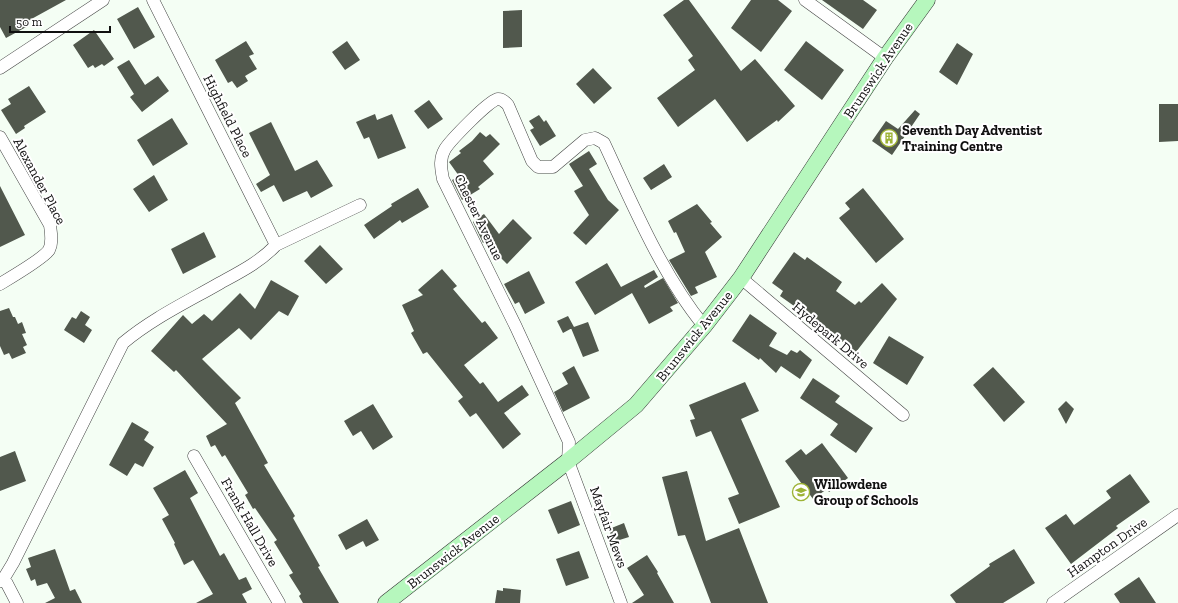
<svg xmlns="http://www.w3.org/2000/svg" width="1178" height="603" viewBox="0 0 1178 603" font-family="'Zilla Slab',serif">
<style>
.building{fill:#51584d}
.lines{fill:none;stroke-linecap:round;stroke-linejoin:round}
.minor-casing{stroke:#434343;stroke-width:13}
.secondary-casing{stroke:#323232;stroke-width:17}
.minor{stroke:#fff;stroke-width:12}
.secondary{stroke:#b6f7bd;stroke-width:16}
.labels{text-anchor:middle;stroke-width:4;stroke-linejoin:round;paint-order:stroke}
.street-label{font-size:14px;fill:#101010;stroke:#fff}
.poi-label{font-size:14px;font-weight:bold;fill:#101010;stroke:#fff;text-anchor:start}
</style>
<rect width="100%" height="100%" fill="#f4fef4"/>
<path class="building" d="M0,0H66L26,22L28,26L6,38L0,27Z
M684,0H689L741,71L755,59L795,106L778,122L777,120L747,142L715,99L678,127L657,98L695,70L688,60L693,56L663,15Z
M751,0H778L792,11L761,52L731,28Z
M822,0H863L877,10L863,29Z
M138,7L155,37L134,49L117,19Z
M522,10V47L503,48V11Z
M94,30L114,59L104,66L102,64L95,68L93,65L88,68L73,45Z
M246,41L254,54L249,56L257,69L245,76L248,81L237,88L232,81L228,83L215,60Z
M347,41L360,60L345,70L332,52Z
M806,41L844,70L822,100L784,70Z
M957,43L973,54L957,85L939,72Z
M129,60L145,85L158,76L169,91L142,112L130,97L134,94L117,67Z
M593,68L612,88L594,104L576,84Z
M29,86L46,112L24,126L25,128L16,134L1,110L11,104L8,99Z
M429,100L443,119L428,129L414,111Z
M1159,104H1178V141L1159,142Z
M915,110L920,114L892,155L872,141L886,121L898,129Z
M375,114L377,120L392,114L406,148L378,159L369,137L364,139L356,122Z
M539,115L544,122L546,120L556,136L540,146L530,130L534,128L529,121Z
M172,118L188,144L153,166L137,140Z
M271,122L295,171L317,160L333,186L311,198L307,191L283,202L274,185L261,192L256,184L270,175L249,133Z
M480,132L486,137L490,134L500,144L483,161L494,174L478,187L480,189L462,200L452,180L459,176L449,162L461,153L459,151L472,141Z
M589,151L597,164L589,169L608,200L619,210L586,245L573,233L589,215L574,191L583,186L569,164Z
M664,164L672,177L651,190L643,178Z
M154,175L168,200L149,212L133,189Z
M0,186L25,235L0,247Z
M418,188L429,207L402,223L400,220L374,239L364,225L392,206L391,204Z
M863,188L904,239L876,263L839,218L850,209L845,203Z
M697,204L712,222L710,223L722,237L705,252L717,277L695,287L698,293L691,296L669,260L685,252L676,232L674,233L668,221Z
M484,214L499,234L513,219L532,238L507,264L485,242L483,243L473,222Z
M204,232L216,257L183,274L171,249Z
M320,245L343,269L326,284L304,261Z
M794,252L805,260L807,257L842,282L836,291L855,305L859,301L861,303L882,283L897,299L856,352L818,323L780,296L783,291L772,283Z
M607,263L621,287L654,270L658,277L644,286L645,288L663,278L678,303L670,307L673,311L649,324L632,293L595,315L575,282Z
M442,269L457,286L453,289L482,323L485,321L498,338L464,365L480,384L483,382L498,402L522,385L529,395L504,413L521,434L503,449L476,413L470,417L458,401L463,397L427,352L423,354L411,333L414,331L402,305L423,295L418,290Z
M529,271L545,303L525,314L519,302L515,304L504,284Z
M271,280L299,296L288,316L279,311L251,340L239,328L202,359L241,398L235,403L268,463L264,465L295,516L293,518L320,566L318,567L339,603H303L299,596L301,594L289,575L293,573L274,542L277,540L255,508L253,509L245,495L248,493L225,455L222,457L215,445L211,447L206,436L227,424L176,370L174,372L151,351L183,315L192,324L204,314L212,321L240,293L255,309Z
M9,308L13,317H15L18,324L22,322L26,333L22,334L27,345L23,347L26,353L12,359L9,353L4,355L0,346V311Z
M81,311L90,317L85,325L92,330L84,343L64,330L72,317L76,319Z
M750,314L777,333L769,346L787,355L791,350L797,353L800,350L812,360L800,379L781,366L776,373L760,358L759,360L732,341Z
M568,316L574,327L563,333L557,321Z
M588,322L599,351L583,357L571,328Z
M889,336L924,357L907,385L873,363Z
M574,366L590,398L563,412L554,392L568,384L562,373Z
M993,367L1025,402L1004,422L973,385Z
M813,378L840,396L835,402L873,428L856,453L830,435L838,424L800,398Z
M745,382L759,411L741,419L780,507L739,524L728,498L739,494L711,431L696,437L690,420L695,419L689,405Z
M1066,401L1074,409L1066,424L1058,409Z
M373,404L393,437L373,450L361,431L353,436L344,421Z
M132,422L149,432L144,440L154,447L143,467L135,463L127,476L109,465Z
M822,443L848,478L829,492L827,489L813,499L785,461L801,449L806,455Z
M15,451L26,481L0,491V457Z
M185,470L198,493L190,498L220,556L224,553L239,580L246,577L252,589L242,594L247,603H196L213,594L193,560L184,565L174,544L175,543L162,519L169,515L153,488Z
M687,471L706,541L739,528L768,603H711L685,535L678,536L662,477Z
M1130,474L1150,502L1116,526L1118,528L1071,564L1045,528L1066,514L1074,525L1111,498L1106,491Z
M571,501L580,525L558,534L548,510Z
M367,519L379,540L366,547L363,541L346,550L338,535Z
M624,523L629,537L613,542L609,529Z
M55,549L70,591L75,589L82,603H45L55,598L47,583L37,586L35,579L31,581L26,569L31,567L28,558Z
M1014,549L1035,583L1003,603H956L950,595L990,566L989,564Z
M579,551L589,578L566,586L556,559Z
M647,555L658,572L657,573L674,603H632L644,595L627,568Z
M1139,577L1156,603H1120L1114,594Z
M503,588L521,590L520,603H495L497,590L503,591Z"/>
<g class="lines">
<g class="minor-casing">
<path id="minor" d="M153,0L276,245
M805,0L885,58
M0,68L103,0
M0,137L50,225C51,234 53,242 49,250C44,258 10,278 0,284
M741,278L903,415
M194,456L279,603
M4,578L17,603
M0,581L4,578L13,563L123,343C153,318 187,302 220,283C240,272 260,262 276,245L360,205
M621,603L568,461L569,442L516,327L443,179C441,168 439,159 445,149C450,141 490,99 498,99C503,99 505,102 508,105L532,161L538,167H553L585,140L595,138L604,143C632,203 662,275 704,326
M1053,603L1178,515"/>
</g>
<g class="secondary-casing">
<path id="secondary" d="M386,603L568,461L636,405L704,326L741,278L885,58L927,0"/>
</g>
<use href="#minor" class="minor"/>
<use href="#secondary" class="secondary"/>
</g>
<defs>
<g id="building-ring" transform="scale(0.9)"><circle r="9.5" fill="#fff" stroke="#9db335" stroke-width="1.5"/><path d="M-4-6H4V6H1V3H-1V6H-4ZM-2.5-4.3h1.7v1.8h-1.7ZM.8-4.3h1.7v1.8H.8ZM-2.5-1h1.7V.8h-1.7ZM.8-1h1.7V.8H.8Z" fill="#9db335"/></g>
<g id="school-ring" transform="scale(0.9)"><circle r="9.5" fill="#fff" stroke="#9db335" stroke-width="1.5"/><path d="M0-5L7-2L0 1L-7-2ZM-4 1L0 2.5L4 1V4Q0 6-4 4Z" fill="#9db335"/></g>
</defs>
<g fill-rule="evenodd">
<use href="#building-ring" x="889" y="138"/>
<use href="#school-ring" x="801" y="492"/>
</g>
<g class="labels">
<g class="street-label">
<text transform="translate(878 70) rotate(-56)" y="5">Brunswick Avenue</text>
<text transform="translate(228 116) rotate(63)" y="5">Highfield Place</text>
<text transform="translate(40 181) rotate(62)" y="5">Alexander Place</text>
<text transform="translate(479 217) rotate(64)" y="5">Chester Avenue</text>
<text transform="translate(831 335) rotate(40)" y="5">Hydepark Drive</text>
<text transform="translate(694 336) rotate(-51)" y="5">Brunswick Avenue</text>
<text transform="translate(250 522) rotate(60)" y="5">Frank Hall Drive</text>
<text transform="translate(609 527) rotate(70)" y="5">Mayfair Mews</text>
<text transform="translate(1107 547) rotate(-35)" y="5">Hampton Drive</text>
<text transform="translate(453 551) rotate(-38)" y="5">Brunswick Avenue</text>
</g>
<g class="poi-label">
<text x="902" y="135">Seventh Day Adventist<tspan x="902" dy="16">Training Centre</tspan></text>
<text x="814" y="489">Willowdene<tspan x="814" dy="16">Group of Schools</tspan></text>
</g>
</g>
<path d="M10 26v6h100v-6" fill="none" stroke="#101010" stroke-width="2"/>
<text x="16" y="26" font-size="12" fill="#101010" stroke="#ffffff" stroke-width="3" paint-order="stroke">50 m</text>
</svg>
